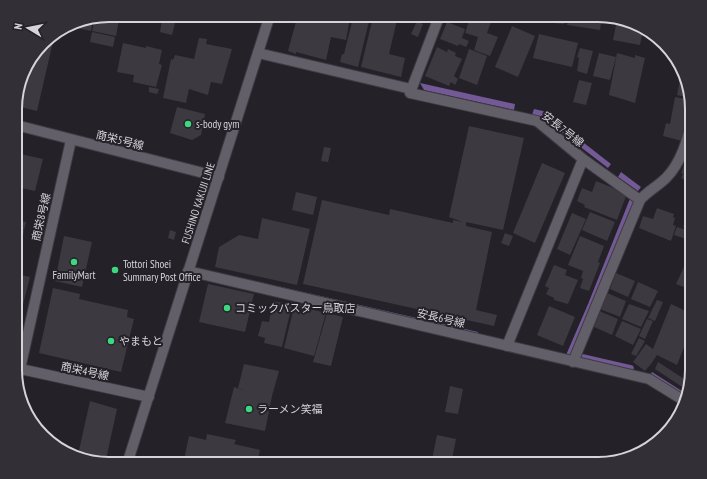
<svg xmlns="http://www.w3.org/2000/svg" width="707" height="479" viewBox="0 0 707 479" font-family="'PT Sans Narrow','Noto Sans JP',sans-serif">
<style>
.water{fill:#735995}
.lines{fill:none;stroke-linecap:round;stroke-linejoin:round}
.stream{stroke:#735995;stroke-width:5.5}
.building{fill:#3c3941}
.street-casing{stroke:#3d3b41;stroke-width:12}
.secondary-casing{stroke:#3d3b41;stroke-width:12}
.street{stroke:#625f68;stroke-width:10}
.secondary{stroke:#625f68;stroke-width:10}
.poi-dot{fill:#3dd77e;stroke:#242129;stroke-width:1.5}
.labels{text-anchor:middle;stroke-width:4;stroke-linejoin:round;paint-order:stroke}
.poi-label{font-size:11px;fill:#d6d4d9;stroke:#242129;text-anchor:start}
.street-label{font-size:11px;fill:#d6d4d9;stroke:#242129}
.rim{fill:none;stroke:#d6d4d9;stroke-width:2}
</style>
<rect width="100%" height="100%" fill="#242129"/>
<path class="water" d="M420,83L515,104L514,110L424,90Z
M534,109L543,111L611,164L608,168L540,116L532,115Z
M621,172L641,187L638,191L618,177Z
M202,269L478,332V335L202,272Z
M652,372L685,393L684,396L651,374Z"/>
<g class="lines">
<path class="stream" d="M569,355L591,304L632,201
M583,357L631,368"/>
</g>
<path class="building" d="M602,15L600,30L567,25L569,16Z
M493,16L487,33L498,37L490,56L474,50L478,37L465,33L469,21L458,17Z
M525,16H538V21H526Z
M542,16H564V24L542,22Z
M370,17L358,67L340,62L342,54H344L353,18Z
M373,17H385L397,20L389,54L405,58L401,77L361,67Z
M297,18H350L346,40L331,37L326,60L296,52V54L288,51Z
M162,19H176L172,35L160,32Z
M183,19H198L197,23Z
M79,20H93L91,31L68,26Z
M95,20H119L116,36L92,31Z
M617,20L643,30L640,45L613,40Z
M417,21L423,24L418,37L411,34Z
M447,22L465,29L462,38L469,41L466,47L459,44L458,46L440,39Z
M512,26L535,36L518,77L495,67Z
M92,32L115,37L113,47L90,42Z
M55,33L37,111L16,106V97L27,62L47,38Z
M539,34L578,43L572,67L533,58Z
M199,38L207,39L206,44L232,49L222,84L211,82L208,95L189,89L186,103L163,98L171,59L173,60L175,55L194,59Z
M123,43L146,48V46L162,50L159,64L162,65L156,87L133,82L134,75L117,72Z
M437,47L447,52L448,49L456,53L455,56L462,59L454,76L458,79L455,85L451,82L449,86L425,76Z
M580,48L593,51L587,74L577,71L579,58L577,57Z
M469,49L487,56L477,85L459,78Z
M599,53L616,57L610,80L593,76Z
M617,53L635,58V55L645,58L635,103L609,95Z
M682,69L688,89L690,98L677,95Z
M579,80L592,83L586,105L573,102Z
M149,87L159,89L157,94L149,92Z
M675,97L691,100V102L682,141L663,136L666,123L670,124Z
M177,107L205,114L201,135L192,140L170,133Z
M469,126L524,138L503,230L466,222V226L492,232L476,310L497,315L494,326L303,284L322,200L389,215L390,209L453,223V220L463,222L449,217Z
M689,142L692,143V184L681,178L683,174L681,173L688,153L686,152Z
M324,147L331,148L328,162L321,161Z
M16,153L43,159L35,191L16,187Z
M542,163L565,173L535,243L513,233Z
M596,181L616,189V190L623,193L626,196L617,220L584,207L585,205L577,201L582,188L592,192Z
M686,184L692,186V192L684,188Z
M296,192L317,197L313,215L292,210Z
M692,204V238L689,237L691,229L683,227Z
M657,208L674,214L673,217L675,218L673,225L676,226L671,241L639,228L643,216L653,219Z
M590,212L615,222L607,241L582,230Z
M572,213L586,219L570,255L557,249Z
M262,218L310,229L297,285L215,267L219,247L239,235L258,239Z
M16,220L26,222L24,230L16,228Z
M677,227L689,231L686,239L674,235Z
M16,229L24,231L16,263Z
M170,230L176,232L174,240L168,238Z
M505,233L513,236L509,246L501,243Z
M64,236L92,242L82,287L55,281Z
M580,236L604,246L598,262L600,263L589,291L580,288L583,279L581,278L583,271L568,265Z
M690,254H692V290L676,284Z
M554,265L567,270L565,275L578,280L568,304L554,300V298L546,294L549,288L545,286Z
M616,273L635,281L628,297L610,289Z
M17,274L30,277L16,332V278Z
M638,282L658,291L650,307L631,299Z
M208,284L254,294L245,332L199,322Z
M53,288L80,294L79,299L128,310L127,317L134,319L121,372L39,353Z
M607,293L626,301L620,317L600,309Z
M657,300L663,302L655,321L648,318Z
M273,301L292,305L282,347L264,343L265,338L258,336L262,321L269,322Z
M295,303L315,308L314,310L326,313L314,356L284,348Z
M629,304L649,311L641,327L622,319Z
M671,304L692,314V327L677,365L657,355L651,364L645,371L633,362L646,344L653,349Z
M549,306L575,317L563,346L537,335Z
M599,311L618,319L612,335L592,326Z
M327,313L343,317L331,366L313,362Z
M647,319L653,321L645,339L639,336Z
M622,321L641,329L633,345L615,336Z
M639,338L645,341L636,356L631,354Z
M658,362L689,382L687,390L655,369Z
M244,364L279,371L272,396L265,431L225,423L234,387L243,390L238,388Z
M450,386L463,389L458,414L445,412Z
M90,401L117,409L105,464H103L78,455Z
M207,434L236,440L234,444L260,450L257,464H183L189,436L206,440Z
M437,435L456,439L451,464H431Z"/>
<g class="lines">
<g class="street-casing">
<path id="street" d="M439,17L410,93L537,121L583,159L507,346
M258,53L411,89
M16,125L219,177
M583,159L640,200
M188,271L649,379L683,400
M573,362L640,200C648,191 658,186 666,178C681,163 687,141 692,121
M16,368L149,397
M20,369L71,140"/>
</g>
<g class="secondary-casing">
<path id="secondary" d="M127,464L269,18"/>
</g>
<use href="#street" class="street"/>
<use href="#secondary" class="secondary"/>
</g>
<g class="poi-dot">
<circle cx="188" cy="124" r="4"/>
<circle cx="74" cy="262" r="4"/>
<circle cx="115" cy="270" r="4"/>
<circle cx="227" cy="308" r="4"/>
<circle cx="111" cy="341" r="4"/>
<circle cx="249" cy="409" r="4"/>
</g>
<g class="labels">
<g class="poi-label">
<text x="196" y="128">s-body gym</text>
<text x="123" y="268">Tottori Shoei<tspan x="123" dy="13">Summary Post Office</tspan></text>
<text x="74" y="279" text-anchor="middle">FamilyMart</text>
<text x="235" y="312">コミックバスター鳥取店</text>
<text x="119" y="345">やまもと</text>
<text x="257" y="413">ラーメン笑福</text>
</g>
<g class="street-label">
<text transform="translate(563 129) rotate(38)" y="4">安長7号線</text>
<text transform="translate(120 140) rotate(14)" y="4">商栄5号線</text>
<text transform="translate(198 203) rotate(-72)" y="4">FUSHINO KAKUJI LINE</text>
<text transform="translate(41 217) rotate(-77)" y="4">商栄8号線</text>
<text transform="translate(441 318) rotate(13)" y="4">安長6号線</text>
<text transform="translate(85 371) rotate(12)" y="4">商栄4号線</text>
</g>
</g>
<path d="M0 0H707V479H0ZM109 22H598A87 87 0 0 1 685 109V370A87 87 0 0 1 598 457H109A87 87 0 0 1 22 370V109A87 87 0 0 1 109 22Z" fill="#322f37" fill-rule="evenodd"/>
<path class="rim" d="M109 22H598A87 87 0 0 1 685 109V370A87 87 0 0 1 598 457H109A87 87 0 0 1 22 370V109A87 87 0 0 1 109 22Z"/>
<g transform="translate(28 28) rotate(280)" stroke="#242129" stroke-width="3" paint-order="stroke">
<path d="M0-3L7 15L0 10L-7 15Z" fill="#d6d4d9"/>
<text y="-6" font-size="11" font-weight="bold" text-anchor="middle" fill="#d6d4d9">N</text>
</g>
</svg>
